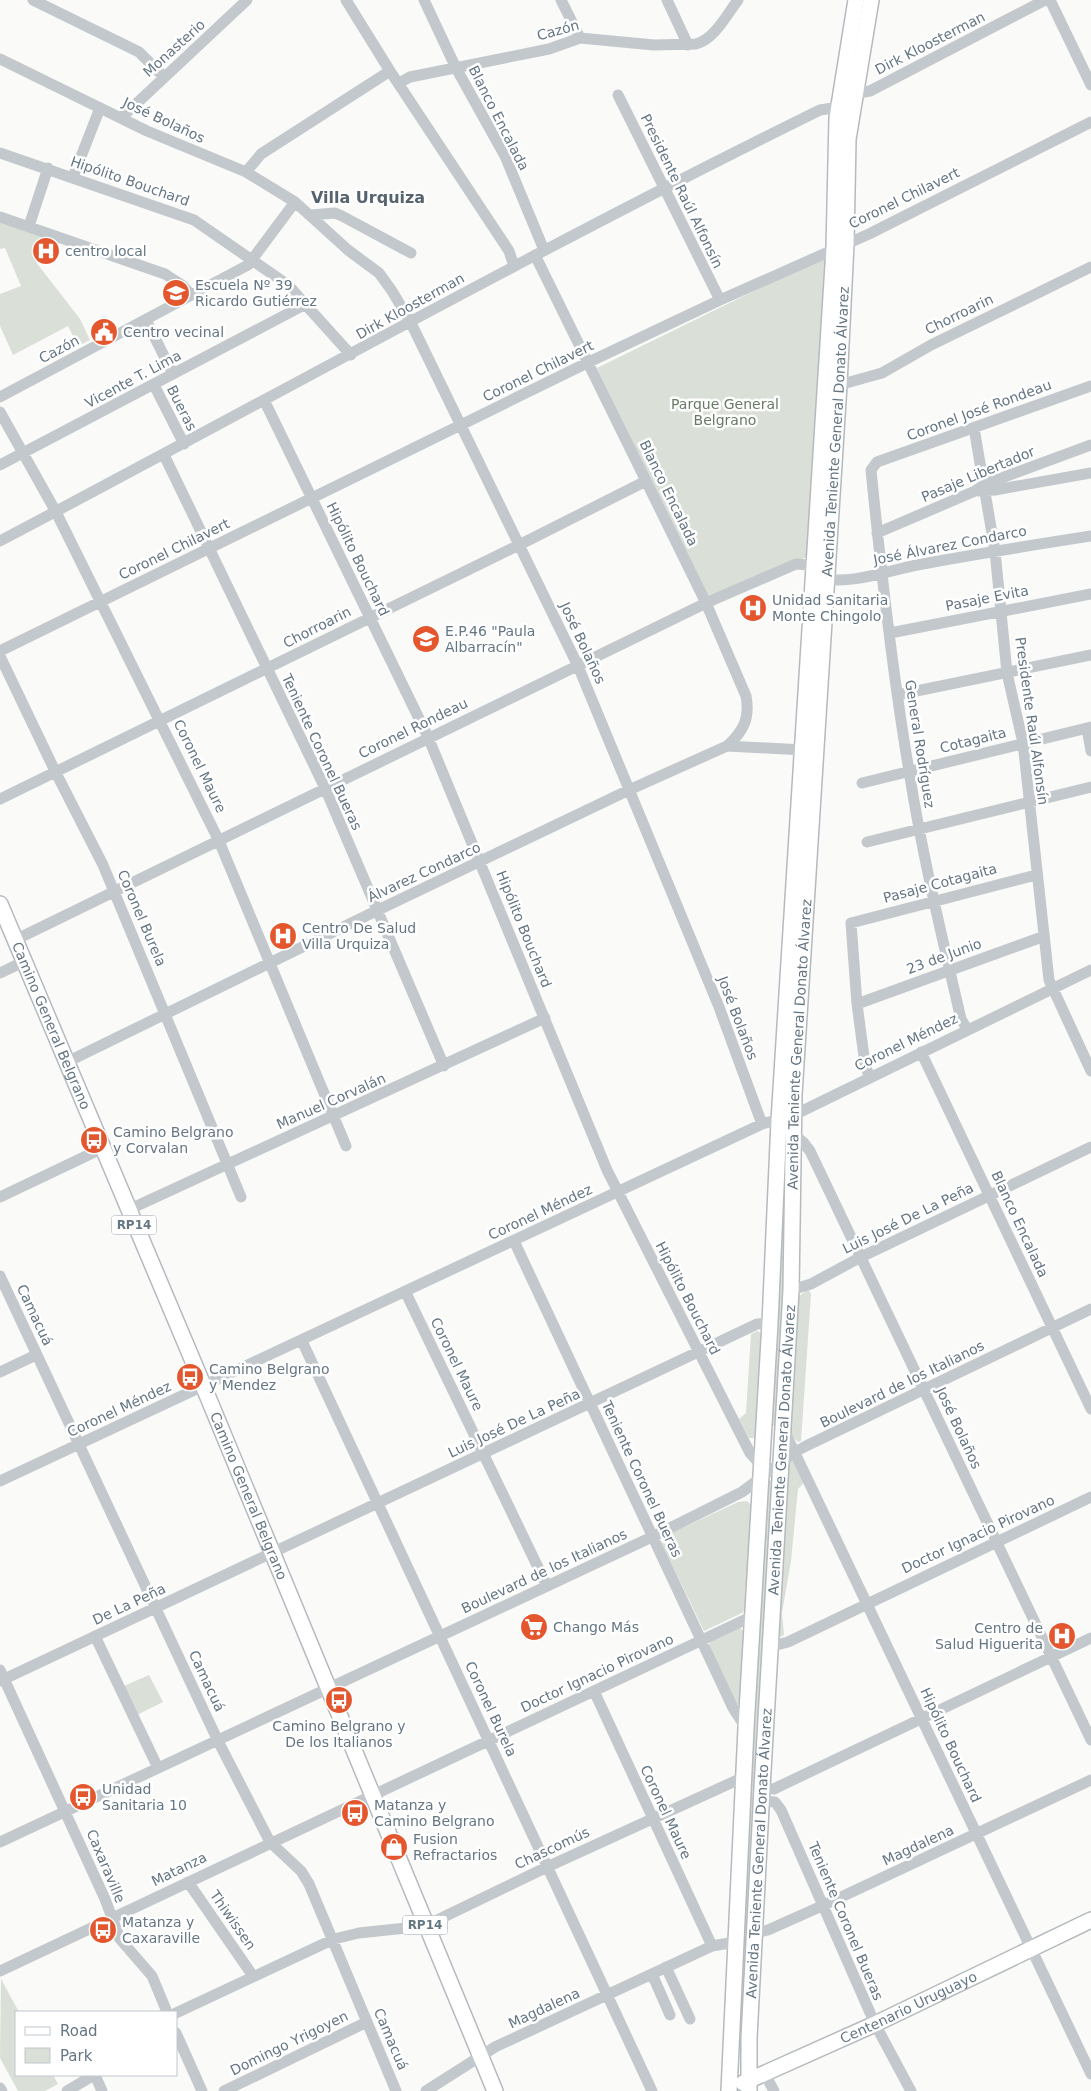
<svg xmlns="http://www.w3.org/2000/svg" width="1091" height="2091" viewBox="0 0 1091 2091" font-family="'DejaVu Sans',sans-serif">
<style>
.green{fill:#dadfd7}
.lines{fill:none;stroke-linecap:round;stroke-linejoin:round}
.major-casing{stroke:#b5babe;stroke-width:18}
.minor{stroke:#c3c8cc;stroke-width:11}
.major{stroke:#fff;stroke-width:15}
.labels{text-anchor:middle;stroke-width:5;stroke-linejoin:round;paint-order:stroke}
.shield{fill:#fff;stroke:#939fa8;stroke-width:1}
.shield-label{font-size:12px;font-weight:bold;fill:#657683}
.street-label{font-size:14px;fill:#657683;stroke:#fff}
.poi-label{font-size:14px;fill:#657683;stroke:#fff;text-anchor:start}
.park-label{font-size:14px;fill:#687a64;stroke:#fff}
.quarter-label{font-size:16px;font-weight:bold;fill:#57646e;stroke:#fff}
</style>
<rect width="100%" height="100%" fill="#fafaf8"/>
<path class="green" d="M0,222L45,238L36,262L80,319L90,340L78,346L68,326L13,355L0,326V294L21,286L5,248L0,249Z
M831,253L812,555L707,597L597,368Z
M783,1133L786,1135L785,1290L777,1424L774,1426L771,1424Z
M808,1289L811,1294L801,1441L798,1442L789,1433L797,1298Z
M757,1331L764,1334L757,1435L755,1438H749L739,1419L746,1413L751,1334Z
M791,1461L794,1462L805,1482L798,1489L791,1561L782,1613L784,1635L780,1637L776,1635L788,1464Z
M769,1480L773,1481L743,2058L737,2009L766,1481Z
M747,1501L751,1505L752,1510L746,1608L742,1613L704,1631L662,1544L665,1536L738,1502Z
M740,1628L744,1632L741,1704H736L709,1648L710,1642Z
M149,1675L163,1702L137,1715L124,1686Z
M1,1979L19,2012H16V2075H53L58,2084L45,2091H18L0,2058Z"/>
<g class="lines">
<g class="major-casing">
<g id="major">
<path id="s1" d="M0,904L198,1373L495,2091"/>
<path id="s2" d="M743,2083L875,2024L1091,1920"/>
<path d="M729,2091L746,1728L770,1323L779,1121L834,249L837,118L856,0"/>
<path id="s3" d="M749,2091V2038L762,1788L791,1290L794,1095L839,385L846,244L848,139L871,0"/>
</g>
</g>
<path class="minor" d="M33,0L139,52L164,77
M346,0L390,71L509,251L514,266
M424,0L456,68L505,156L544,250
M561,0L580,38
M667,0L688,45
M1050,0L1091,85
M0,59L147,131L246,172L295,202L348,250L379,273L392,291L411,323L578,666L719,1007L762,1124
M399,83L410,77L549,49L580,38L654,45L696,44C715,39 727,14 738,0
M854,94L870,91L1045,0
M618,95L720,300
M121,118L247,0
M0,153L194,220L288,285L351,355
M246,172L261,154L390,71
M73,177L100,108
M311,215L335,213L342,216L411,253
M0,217L165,274L182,285L191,295
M29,226L48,168
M535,255L706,603L746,696C750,718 744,731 727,746
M146,320L173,374
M154,385L184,444
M839,385L882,373L931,345L1091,267
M0,397L248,265L295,202
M265,402L428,737L607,1170L750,1453L761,1465
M0,412L56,512L219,841L346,1146
M974,428L995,551L1007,673L1023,743L1049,980L1091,1071
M164,455L325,788L444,1066
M0,465L306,304
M979,491L995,490L1091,473
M877,533L975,491L985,484L1091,445
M0,541C273,397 543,246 820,110L839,107
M820,578C852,585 886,571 917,565C975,554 1033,545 1091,536
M890,633L1091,594
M0,651L589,362L720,300L869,234L1091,122
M0,656L55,771L103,865L241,1197
M897,695L1091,655
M1087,728L1091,751
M862,783L1091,727
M0,799L519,545L646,481
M867,842L1091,787
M15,940L706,603L796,564L820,566
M0,973L25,961
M857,1004L1042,937
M967,1029L961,1019C942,937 922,854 909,771C892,671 881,571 871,470L877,462L1091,386
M921,1052L1091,1409
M67,1062L376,911L629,790L727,746L804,750
M869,1076L865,1064L857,1004L851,923L1036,875
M793,1134L803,1142L810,1151L1091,1740
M0,1197L103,1148
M128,1210L545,1018
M514,1241L733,1708L746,1728
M0,1276L218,1741L270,1842L301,1871L309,1884L396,2091
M791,1290L811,1284L861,1257L1091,1147
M405,1291L547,1586
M302,1341L652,2091
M0,1372L36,1355
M783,1428L1091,2074
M0,1481L762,1124L794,1115L1091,970
M95,1636L158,1768
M769,1647L788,1642L1091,1497
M0,1670L105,1899L120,1939L152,1976L167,2012
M0,1681L698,1352L757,1324L770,1323
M594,1691L712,1946
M762,1788L774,1789L780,1786L1091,1638
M761,1801L775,1802L781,1810L875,2024L911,2091
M0,1842L654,1536L742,1492L795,1452L806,1446L1091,1309
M188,1882L253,1976
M755,1933L768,1930L824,1905L1091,1780
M666,1967L690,2019
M0,1971L753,1616
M652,1974L670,2015
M176,2013L334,1939L359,1933L425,1926L547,1867L744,1777
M176,2033L202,2091
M765,2074L774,2091
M95,2075L102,2091
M0,2088L2,2091
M67,2091L94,2075
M224,2091L367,2022
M426,2091L495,2047L712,1946L735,1942"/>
<use href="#major" class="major"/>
</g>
<defs>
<g id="hospital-disc" transform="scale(1.4375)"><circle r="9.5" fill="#e4572e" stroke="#fff"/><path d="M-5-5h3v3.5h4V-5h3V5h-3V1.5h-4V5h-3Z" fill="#fff"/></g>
<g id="school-disc" transform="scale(1.4375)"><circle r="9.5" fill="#e4572e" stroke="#fff"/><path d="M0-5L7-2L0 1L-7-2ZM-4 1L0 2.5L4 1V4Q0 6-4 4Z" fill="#fff"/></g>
<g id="civic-disc" transform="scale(1.4375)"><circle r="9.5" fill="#e4572e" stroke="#fff"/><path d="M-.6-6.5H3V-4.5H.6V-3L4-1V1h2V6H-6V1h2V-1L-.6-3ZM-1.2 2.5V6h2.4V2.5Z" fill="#fff"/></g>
<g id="bus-disc" transform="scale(1.4375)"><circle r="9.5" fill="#e4572e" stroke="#fff"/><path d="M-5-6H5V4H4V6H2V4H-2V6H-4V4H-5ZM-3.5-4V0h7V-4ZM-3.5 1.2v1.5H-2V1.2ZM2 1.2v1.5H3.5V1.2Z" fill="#fff"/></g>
<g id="supermarket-disc" transform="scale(1.4375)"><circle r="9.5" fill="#e4572e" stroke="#fff"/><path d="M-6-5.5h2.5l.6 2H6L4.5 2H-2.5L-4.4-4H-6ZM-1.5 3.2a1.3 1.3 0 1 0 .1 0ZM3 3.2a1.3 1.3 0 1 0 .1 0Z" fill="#fff"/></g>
<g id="shop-disc" transform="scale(1.4375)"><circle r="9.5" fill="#e4572e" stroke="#fff"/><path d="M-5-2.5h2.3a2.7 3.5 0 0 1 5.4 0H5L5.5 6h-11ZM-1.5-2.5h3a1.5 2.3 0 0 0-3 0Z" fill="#fff"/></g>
</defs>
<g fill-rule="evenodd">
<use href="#hospital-disc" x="46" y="251"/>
<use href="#school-disc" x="176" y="293"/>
<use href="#civic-disc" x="104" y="332"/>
<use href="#hospital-disc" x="753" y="608"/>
<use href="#school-disc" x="426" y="639"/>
<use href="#hospital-disc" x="283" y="936"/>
<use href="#bus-disc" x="94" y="1140"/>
<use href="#bus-disc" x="190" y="1377"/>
<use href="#supermarket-disc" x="534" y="1627"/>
<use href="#hospital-disc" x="1062" y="1636"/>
<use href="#bus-disc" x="339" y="1700"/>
<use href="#bus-disc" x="83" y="1797"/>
<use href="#bus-disc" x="355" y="1813"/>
<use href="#shop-disc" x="394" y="1847"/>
<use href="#bus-disc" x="103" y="1930"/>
</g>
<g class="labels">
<g class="shield">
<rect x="111.5" y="1215.5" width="45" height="19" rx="4"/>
<rect x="402.5" y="1915.5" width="45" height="19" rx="4"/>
</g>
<g class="shield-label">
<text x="134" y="1229">RP14</text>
<text x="425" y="1929">RP14</text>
</g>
<g class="street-label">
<text transform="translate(558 30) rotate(-15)" y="5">Cazón</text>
<text transform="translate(930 43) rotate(-27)" y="5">Dirk Kloosterman</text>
<text transform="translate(174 48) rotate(-42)" y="5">Monasterio</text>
<text transform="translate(499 118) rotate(63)" y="5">Blanco Encalada</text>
<text transform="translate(164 120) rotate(25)" y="5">José Bolaños</text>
<text transform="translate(130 181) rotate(19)" y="5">Hipólito Bouchard</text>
<text transform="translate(682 191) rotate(64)" y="5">Presidente Raúl Alfonsín</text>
<text transform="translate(904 198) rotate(-26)" y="5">Coronel Chilavert</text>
<text transform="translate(410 306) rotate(-29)" y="5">Dirk Kloosterman</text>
<text transform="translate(959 314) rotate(-26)" y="5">Chorroarin</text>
<text transform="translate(59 349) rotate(-28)" y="5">Cazón</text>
<text transform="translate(538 371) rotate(-26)" y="5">Coronel Chilavert</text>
<text transform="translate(133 379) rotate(-28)" y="5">Vicente T. Lima</text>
<text transform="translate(182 408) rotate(63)" y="5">Bueras</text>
<text transform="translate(979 410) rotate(-20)" y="5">Coronel José Rondeau</text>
<text dy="5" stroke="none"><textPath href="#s3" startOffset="1662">Avenida Teniente General Donato Álvarez</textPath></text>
<text transform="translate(978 474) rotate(-23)" y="5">Pasaje Libertador</text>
<text transform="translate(669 493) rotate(64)" y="5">Blanco Encalada</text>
<text transform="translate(950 545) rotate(-11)" y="5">José Álvarez Condarco</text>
<text transform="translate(174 549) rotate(-26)" y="5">Coronel Chilavert</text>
<text transform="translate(358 559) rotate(64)" y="5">Hipólito Bouchard</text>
<text transform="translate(987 598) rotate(-11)" y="5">Pasaje Evita</text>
<text transform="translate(317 627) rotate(-27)" y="5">Chorroarin</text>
<text transform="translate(583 643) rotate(65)" y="5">José Bolaños</text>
<text transform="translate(1032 721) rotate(82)" y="5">Presidente Raúl Alfonsín</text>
<text transform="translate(413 728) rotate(-26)" y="5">Coronel Rondeau</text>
<text transform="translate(973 740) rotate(-14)" y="5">Cotagaita</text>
<text transform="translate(920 744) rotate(81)" y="5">General Rodríguez</text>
<text transform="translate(322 752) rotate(65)" y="5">Teniente Coronel Bueras</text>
<text transform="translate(200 766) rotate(64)" y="5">Coronel Maure</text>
<text transform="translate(424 872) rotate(-25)" y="5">Álvarez Condarco</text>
<text transform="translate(940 883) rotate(-15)" y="5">Pasaje Cotagaita</text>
<text transform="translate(142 918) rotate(67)" y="5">Coronel Burela</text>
<text transform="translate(524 929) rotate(68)" y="5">Hipólito Bouchard</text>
<text transform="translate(944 956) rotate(-20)" y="5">23 de Junio</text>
<text transform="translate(738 1018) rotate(69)" y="5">José Bolaños</text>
<text dy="5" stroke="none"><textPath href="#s1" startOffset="132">Camino General Belgrano</textPath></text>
<text transform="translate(906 1042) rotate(-26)" y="5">Coronel Méndez</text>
<text dy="5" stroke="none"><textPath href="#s3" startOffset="1048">Avenida Teniente General Donato Álvarez</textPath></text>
<text transform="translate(331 1101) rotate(-24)" y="5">Manuel Corvalán</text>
<text transform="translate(540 1212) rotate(-25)" y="5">Coronel Méndez</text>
<text transform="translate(908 1218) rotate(-26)" y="5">Luis José De La Peña</text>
<text transform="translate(1020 1224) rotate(65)" y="5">Blanco Encalada</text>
<text transform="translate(688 1298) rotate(63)" y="5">Hipólito Bouchard</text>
<text transform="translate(35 1315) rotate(65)" y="5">Camacuá</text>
<text transform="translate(457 1364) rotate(64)" y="5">Coronel Maure</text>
<text transform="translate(902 1384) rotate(-26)" y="5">Boulevard de los Italianos</text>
<text transform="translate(119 1409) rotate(-25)" y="5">Coronel Méndez</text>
<text transform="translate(514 1423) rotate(-25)" y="5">Luis José De La Peña</text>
<text transform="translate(959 1428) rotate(65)" y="5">José Bolaños</text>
<text dy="5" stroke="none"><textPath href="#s3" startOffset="642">Avenida Teniente General Donato Álvarez</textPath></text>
<text transform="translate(642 1479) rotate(65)" y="5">Teniente Coronel Bueras</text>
<text dy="5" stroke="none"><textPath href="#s1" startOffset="642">Camino General Belgrano</textPath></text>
<text transform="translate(978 1534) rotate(-25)" y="5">Doctor Ignacio Pirovano</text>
<text transform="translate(544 1571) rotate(-25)" y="5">Boulevard de los Italianos</text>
<text transform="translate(129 1604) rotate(-25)" y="5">De La Peña</text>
<text transform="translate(597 1673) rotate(-25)" y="5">Doctor Ignacio Pirovano</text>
<text transform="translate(207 1681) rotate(65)" y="5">Camacuá</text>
<text transform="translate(491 1709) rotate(65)" y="5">Coronel Burela</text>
<text transform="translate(951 1745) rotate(65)" y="5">Hipólito Bouchard</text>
<text transform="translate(666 1812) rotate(65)" y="5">Coronel Maure</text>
<text transform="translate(918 1845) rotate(-25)" y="5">Magdalena</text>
<text transform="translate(552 1848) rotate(-25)" y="5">Chascomús</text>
<text dy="5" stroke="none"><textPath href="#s3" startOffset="238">Avenida Teniente General Donato Álvarez</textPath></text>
<text transform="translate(106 1866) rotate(67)" y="5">Caxaraville</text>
<text transform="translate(179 1869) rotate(-26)" y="5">Matanza</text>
<text transform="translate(233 1920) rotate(55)" y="5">Thiwissen</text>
<text transform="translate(846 1921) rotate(67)" y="5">Teniente Coronel Bueras</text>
<text dy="5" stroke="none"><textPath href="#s2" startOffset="182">Centenario Uruguayo</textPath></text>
<text transform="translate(544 2008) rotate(-25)" y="5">Magdalena</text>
<text transform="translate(391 2039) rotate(67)" y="5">Camacuá</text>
<text transform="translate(289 2043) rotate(-26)" y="5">Domingo Yrigoyen</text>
</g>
<g class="poi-label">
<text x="65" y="256">centro local</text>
<text x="195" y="290">Escuela Nº 39<tspan x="195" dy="16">Ricardo Gutiérrez</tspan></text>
<text x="123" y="337">Centro vecinal</text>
<text x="772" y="605">Unidad Sanitaria<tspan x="772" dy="16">Monte Chingolo</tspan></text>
<text x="445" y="636">E.P.46 "Paula<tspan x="445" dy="16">Albarracín"</tspan></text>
<text x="302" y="933">Centro De Salud<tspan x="302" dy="16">Villa Urquiza</tspan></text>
<text x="113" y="1137">Camino Belgrano<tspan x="113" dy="16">y Corvalan</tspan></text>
<text x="209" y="1374">Camino Belgrano<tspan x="209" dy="16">y Mendez</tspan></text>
<text x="553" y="1632">Chango Más</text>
<text x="1043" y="1633" text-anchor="end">Centro de<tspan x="1043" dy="16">Salud Higuerita</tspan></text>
<text x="339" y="1731" text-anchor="middle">Camino Belgrano y<tspan x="339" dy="16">De los Italianos</tspan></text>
<text x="102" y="1794">Unidad<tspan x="102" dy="16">Sanitaria 10</tspan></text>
<text x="374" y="1810">Matanza y<tspan x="374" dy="16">Camino Belgrano</tspan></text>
<text x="413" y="1844">Fusion<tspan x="413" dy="16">Refractarios</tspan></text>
<text x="122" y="1927">Matanza y<tspan x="122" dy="16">Caxaraville</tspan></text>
</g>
<g class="park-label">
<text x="725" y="409">Parque General<tspan x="725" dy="16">Belgrano</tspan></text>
</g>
<g class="quarter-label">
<text x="368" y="203">Villa Urquiza</text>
</g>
</g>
<rect x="15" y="2011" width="162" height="65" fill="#ffffff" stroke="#c1c8cd"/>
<rect x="25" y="2027" width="25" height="8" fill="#ffffff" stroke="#c1c8cd"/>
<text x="60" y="2036" font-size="15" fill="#657683">Road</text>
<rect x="25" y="2048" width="25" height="15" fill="#dadfd7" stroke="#c1c8cd"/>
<text x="60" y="2061" font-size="15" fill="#657683">Park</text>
</svg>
